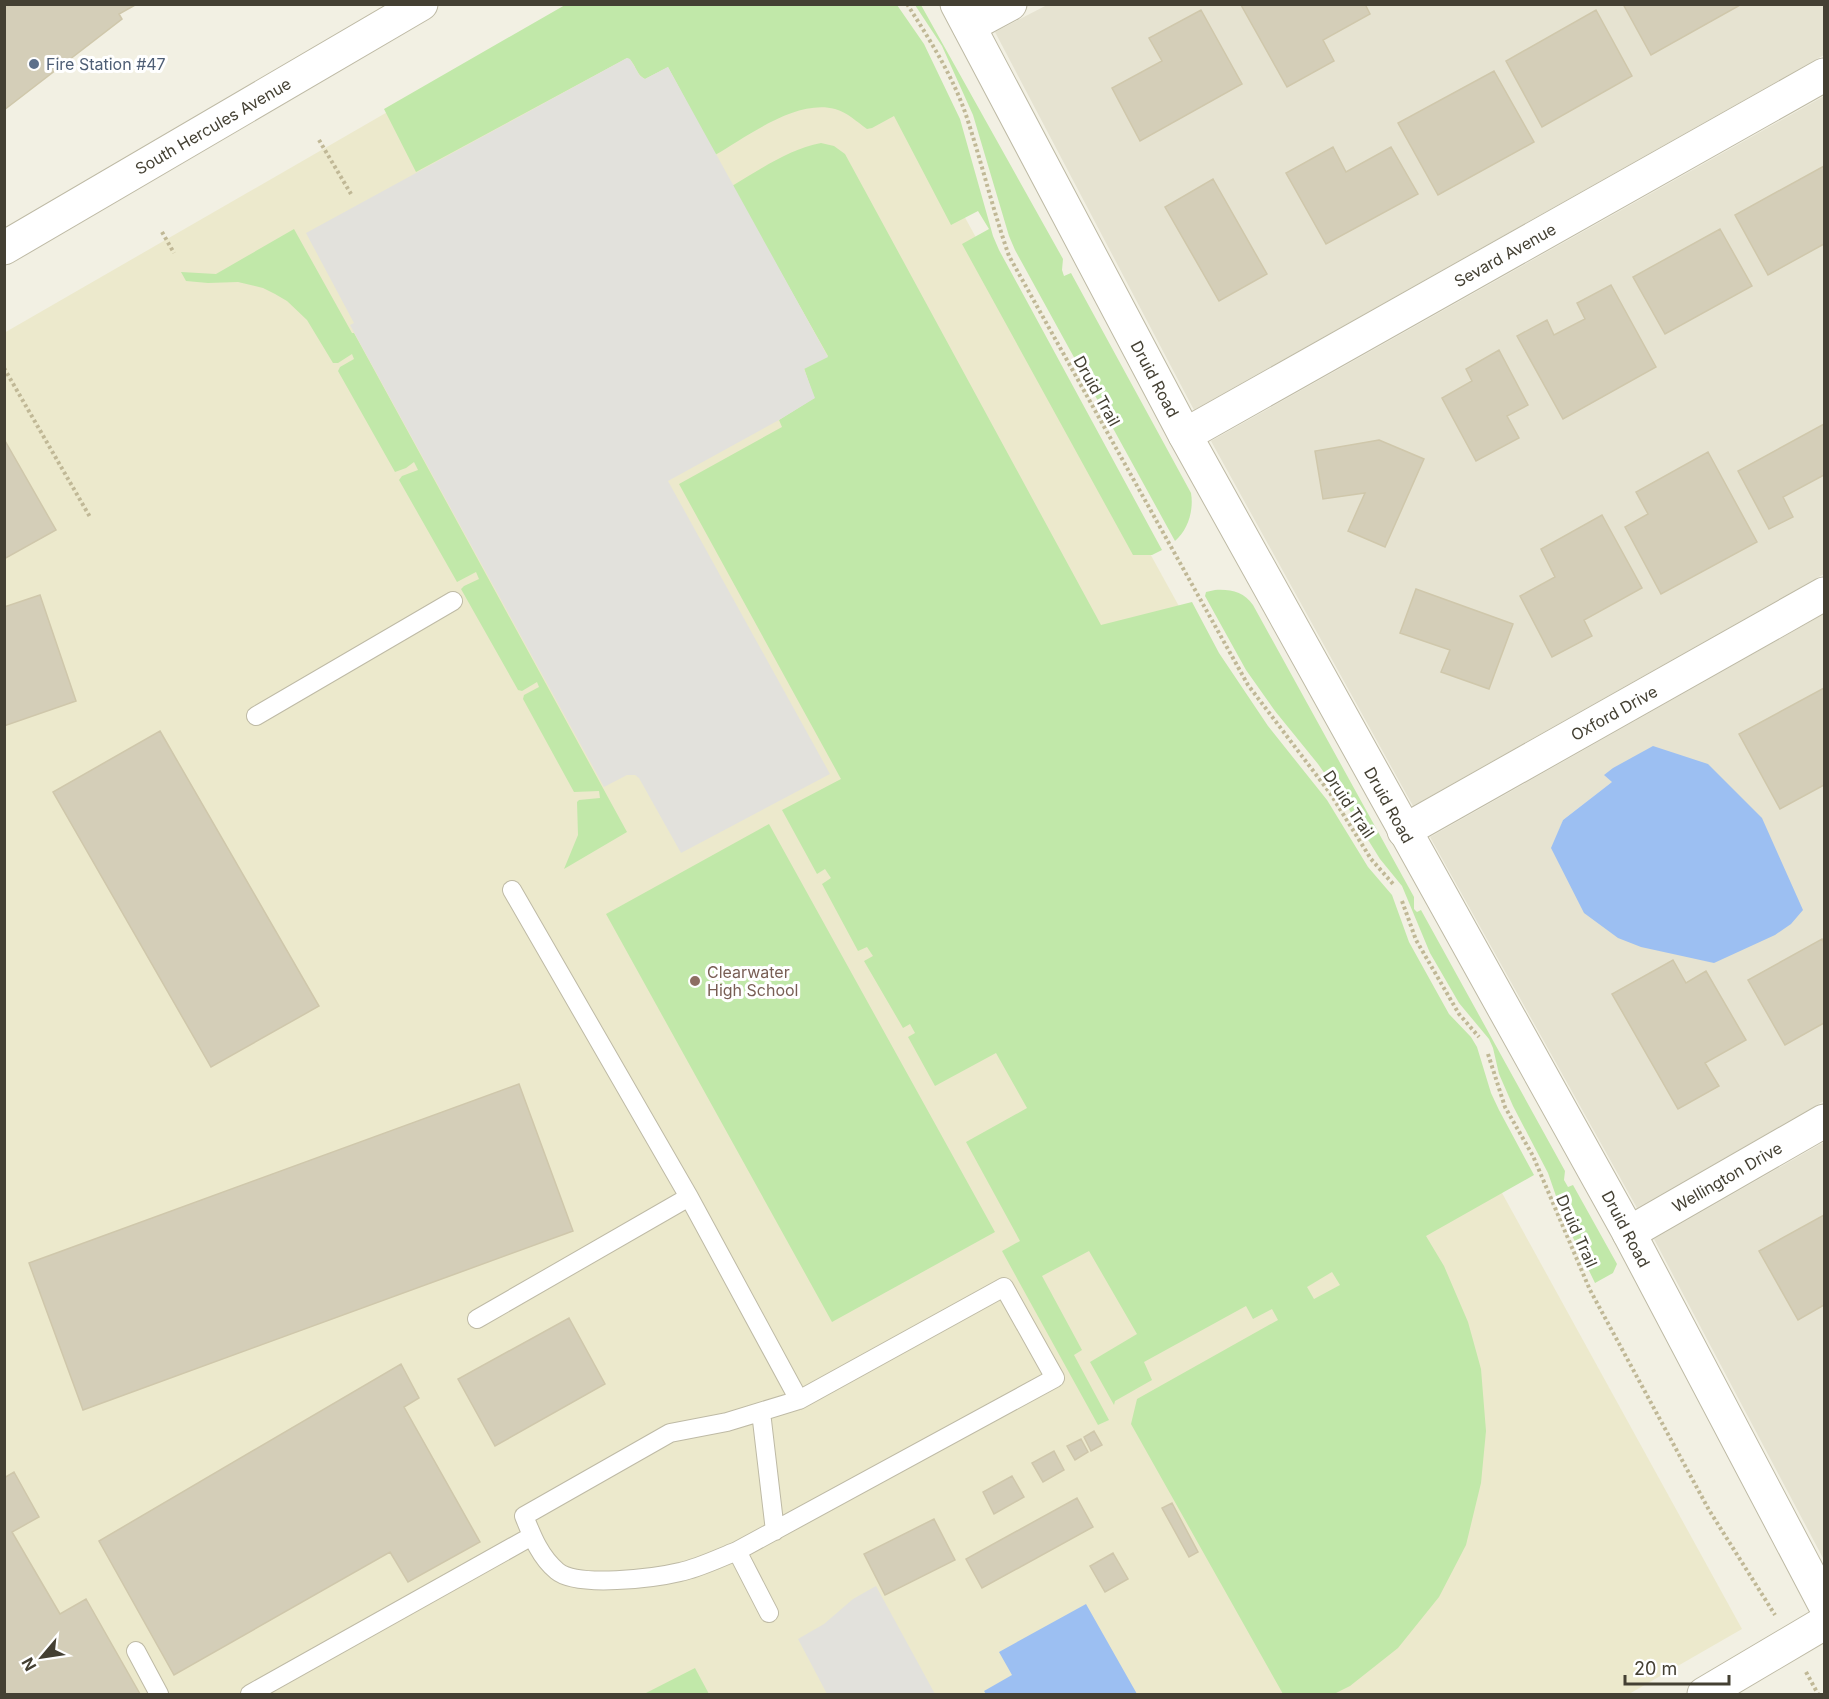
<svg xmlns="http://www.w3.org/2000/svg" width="1829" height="1699" viewBox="0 0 1829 1699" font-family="Inter,sans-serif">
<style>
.residential{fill:#e6e3d1;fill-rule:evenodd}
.education{fill:#ece9cc}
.green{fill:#c1e8a9;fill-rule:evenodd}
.parking{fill:#e2e1dc}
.water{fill:#9cbff2}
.building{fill:#d4ceb8;stroke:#cfc7ab;stroke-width:1.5}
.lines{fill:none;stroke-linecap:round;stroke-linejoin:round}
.service-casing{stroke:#bebaa5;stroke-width:20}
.minor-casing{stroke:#bebaa5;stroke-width:35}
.tertiary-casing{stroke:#bebaa5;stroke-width:35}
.path{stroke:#c0b896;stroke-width:4;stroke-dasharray:3 3;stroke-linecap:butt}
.service{stroke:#fff;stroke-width:18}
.minor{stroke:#fff;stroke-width:33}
.tertiary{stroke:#fff;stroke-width:33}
.service-dot{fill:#5c6f8a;stroke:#fff;stroke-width:2}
.education-dot{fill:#8d6e63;stroke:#fff;stroke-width:2}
.labels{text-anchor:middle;stroke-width:6;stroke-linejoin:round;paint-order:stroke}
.service-label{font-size:16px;fill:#4e5e75;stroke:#fff;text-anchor:start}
.street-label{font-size:16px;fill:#444033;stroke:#fff}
.education-label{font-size:16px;fill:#785e54;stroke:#fff;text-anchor:start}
</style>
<rect width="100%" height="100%" fill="#f2f0e3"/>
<path class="residential" d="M1049,4L1824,5V55L1194,410L995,32Z
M1824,96V574L1413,806L1211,441Z
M1824,614V1101L1637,1208L1430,837ZM1612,782L1552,848L1563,820Z
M1824,1142V1560L1654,1239Z"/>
<path class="education" d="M573,5H848L1742,1629L1629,1694H5L4,333Z"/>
<path class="green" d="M565,5H897L924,44L960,119L993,236L999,250L1162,550L1152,555H1133L962,244L989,229L978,211L951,225L894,116L872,128L867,129C857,122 847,112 835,109C796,99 748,136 715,155L668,67L645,79C635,74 636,62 627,58L416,172L384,109Z
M915,5H921L1063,259L1062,270L1064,276L1071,273L1191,493C1194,510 1188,530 1175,541L1015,250L1009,236L973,115L942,46Z
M821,143L834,146L845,154L1101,625L1192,602L1219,653L1268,726L1327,800L1368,867L1392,895L1409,942L1449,1014L1471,1037L1477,1047L1491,1093L1499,1110L1534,1175L1426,1236L1444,1266L1468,1322L1481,1369L1486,1431L1481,1483L1466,1545L1439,1597L1398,1648L1350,1686L1334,1694H1283L1131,1424L1137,1399L1278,1320L1272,1309L1253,1319L1246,1306L1144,1362L1152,1380L1115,1401L1114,1405L1090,1362L1137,1334L1089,1251L1042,1276L1082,1350L1074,1355L1109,1420L1098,1425L1002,1251L1020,1241L966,1142L1027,1108L996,1053L935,1086L908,1037L915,1033L910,1024L903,1028L864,961L873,956L867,947L858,951L822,884L831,878L825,869L817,874L782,810L841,779L679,484L782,427L779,420L814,398L804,368L828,356L732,186C761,169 789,149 821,143ZM1332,1272L1340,1285L1314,1299L1307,1287Z
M294,229L352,333H354L627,832L564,869L578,835L577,802L579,800L600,798L599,791L574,792L523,699L524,695L539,687L537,682L522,691L518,690L461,589L464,586L479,579L476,572L457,582L399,480L402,476L418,470L414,462L406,468L395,472L338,371L340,367L354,359L352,354L338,363H333L307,320L287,301L275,294L263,288L238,282L208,283L186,281L181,272L216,274Z
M1215,590C1231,589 1244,592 1253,605L1414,897V909L1417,912L1421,910L1565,1171L1564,1180L1568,1187L1573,1185L1617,1264L1613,1273L1595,1283L1564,1219L1548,1173L1513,1106L1499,1074L1493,1048L1489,1039L1459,1003L1430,953L1402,886L1380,859L1342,798L1318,764L1275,711L1246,670L1205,596L1206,592Z
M769,824L995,1232L832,1322L606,914Z
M695,1668L709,1694H644Z"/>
<path class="parking" d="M627,58L630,59L640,76L645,79L668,67L828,357L804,369L815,398L779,420L668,481L830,774L681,853L639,778L635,775H627L604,787L350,325L354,323L306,233Z
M876,1586L935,1694H827L798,1639L824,1624L853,1599Z"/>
<path class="water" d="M1653,746L1708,764L1762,818L1803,910L1791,924L1775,935L1714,963L1641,947L1618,938L1584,913L1551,848L1563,820L1612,782L1604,775L1613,768Z
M1086,1604L1137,1694H986L984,1691L1012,1675L999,1652Z"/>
<path class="building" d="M4,4H137L119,14L122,19L4,110Z
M1365,4L1370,14L1323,40L1334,61L1287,87L1241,5Z
M1623,4H1742L1651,55Z
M1201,10L1242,84L1140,141L1112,88L1162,61L1149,38Z
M1596,10L1632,76L1542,127L1506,61Z
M1494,71L1534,142L1438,195L1398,123Z
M1333,147L1346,172L1391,147L1418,194L1326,244L1286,173Z
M1824,166V244L1768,275L1735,215Z
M1213,179L1267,274L1219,301L1165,207Z
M1720,229L1752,286L1665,334L1633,277Z
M1611,285L1656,367L1563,419L1517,336L1547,320L1554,335L1585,319L1577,303Z
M1499,350L1528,405L1507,416L1519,438L1476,461L1442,398L1472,381L1466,369Z
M1824,424V475L1783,497L1793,517L1769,529L1738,471Z
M4,439L56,530L4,559Z
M1379,440L1424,459L1385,547L1348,531L1365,493L1323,499L1315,451Z
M1708,452L1757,542L1661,594L1625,527L1648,514L1636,492Z
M1602,515L1642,588L1584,620L1592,636L1552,657L1520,596L1555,577L1541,549Z
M1416,589L1513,624L1489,689L1441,672L1450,650L1400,633Z
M40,595L76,701L4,726V607Z
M1824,688V785L1780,809L1739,734Z
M160,731L319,1006L211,1067L53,792Z
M1822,939L1824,944V1023L1785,1045L1748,980Z
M1673,960L1686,983L1706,971L1746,1040L1705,1063L1719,1086L1678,1109L1612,994Z
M519,1084L573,1231L83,1410L29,1263Z
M1824,1215V1305L1798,1320L1759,1251Z
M569,1318L605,1384L495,1446L458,1379Z
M401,1364L419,1398L404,1407L480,1542L408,1582L390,1552L174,1675L99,1541Z
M1094,1431L1102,1445L1091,1451L1084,1437Z
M1081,1439L1088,1452L1075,1460L1067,1446Z
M1054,1451L1064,1470L1043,1482L1032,1463Z
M14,1472L39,1517L12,1532L60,1614L86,1599L140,1694H4V1478Z
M1012,1476L1024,1497L994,1514L983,1492Z
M1077,1498L1093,1527L982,1588L966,1559Z
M1172,1503L1198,1552L1189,1557L1162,1508Z
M934,1519L955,1560L885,1595L864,1554Z
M1113,1553L1128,1579L1105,1592L1090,1566Z"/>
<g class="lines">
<g class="service-casing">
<path id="service" d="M256,716L453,601
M512,890L689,1197L799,1400L1004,1287L1055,1378L737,1551L769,1613
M477,1319L689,1197
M761,1412L775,1531
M737,1551C719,1558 699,1568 680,1572C655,1578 577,1588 557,1571C540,1557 532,1536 524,1516L670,1433L727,1422L799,1400
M136,1651L159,1694
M250,1694L532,1536"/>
</g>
<g class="minor-casing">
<path id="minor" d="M969,26L1010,4
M1185,435L1824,75
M1404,831L1824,594
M1629,1233L1824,1121
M1704,1694L1824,1623"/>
</g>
<g class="tertiary-casing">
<path id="tertiary" d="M957,4L1185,435L1629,1233L1824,1603
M4,248L421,4"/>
</g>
<path class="path" d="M907,4C930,40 954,78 967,118C982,164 993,210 1009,256L1248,685L1330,793L1371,859L1393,884
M319,140L351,194
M162,232L174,253
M4,368L90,517
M1402,901L1416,940L1459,1014L1479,1037
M1488,1054L1505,1107L1533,1156L1590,1290L1709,1510L1775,1615
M1806,1672L1818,1694"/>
<use href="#service" class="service"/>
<use href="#minor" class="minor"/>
<use href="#tertiary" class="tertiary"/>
</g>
<circle class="service-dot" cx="34" cy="64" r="6"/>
<circle class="education-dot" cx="695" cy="981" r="6"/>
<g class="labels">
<g class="service-label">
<text x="46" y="70">Fire Station #47</text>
</g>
<g class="street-label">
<text transform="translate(213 126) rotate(-30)" y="6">South Hercules Avenue</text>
<text transform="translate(1505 255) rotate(-29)" y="6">Sevard Avenue</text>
<text transform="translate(1155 379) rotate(62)" y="6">Druid Road</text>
<text transform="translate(1097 391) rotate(61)" y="6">Druid Trail</text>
<text transform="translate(1614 713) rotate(-29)" y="6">Oxford Drive</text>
<text transform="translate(1349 804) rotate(56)" y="6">Druid Trail</text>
<text transform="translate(1389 805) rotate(61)" y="6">Druid Road</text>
<text transform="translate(1727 1177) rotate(-30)" y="6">Wellington Drive</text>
<text transform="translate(1626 1229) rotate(62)" y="6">Druid Road</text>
<text transform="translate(1577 1231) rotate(66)" y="6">Druid Trail</text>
</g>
<g class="education-label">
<text x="707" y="978">Clearwater<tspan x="707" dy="18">High School</tspan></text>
</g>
</g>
<rect width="1829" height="1699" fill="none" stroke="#444033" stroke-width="12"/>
<g transform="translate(42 1657) rotate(241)" stroke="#ffffff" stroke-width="4.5" paint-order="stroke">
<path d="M0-4.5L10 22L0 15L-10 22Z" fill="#444033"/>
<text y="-9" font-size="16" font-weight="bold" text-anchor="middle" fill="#444033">N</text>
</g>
<path d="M1625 1675v9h104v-9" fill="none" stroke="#444033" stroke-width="3"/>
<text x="1634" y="1675" font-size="18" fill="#444033" stroke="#ffffff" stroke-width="4.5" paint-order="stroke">20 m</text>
</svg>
